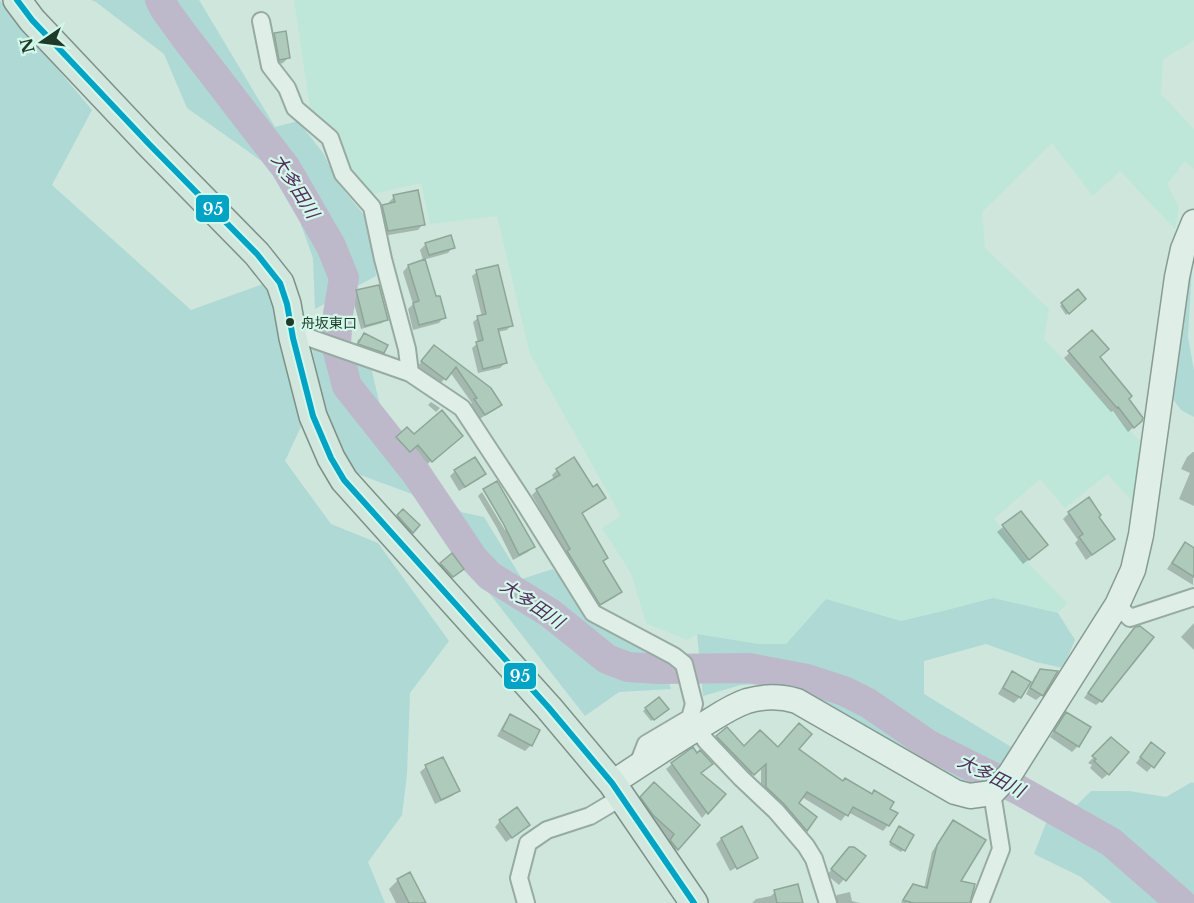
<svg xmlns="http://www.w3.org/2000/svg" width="1194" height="903" viewBox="0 0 1194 903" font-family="'Libre Baskerville','Noto Sans JP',serif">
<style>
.farmland{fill:#bee7da}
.green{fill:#afd9d5}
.shadow{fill:#0003}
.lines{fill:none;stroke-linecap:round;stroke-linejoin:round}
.river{stroke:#beb9ca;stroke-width:30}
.building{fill:#aecaba;stroke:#8da697;stroke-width:1.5}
.street-casing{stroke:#97aba1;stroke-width:20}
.secondary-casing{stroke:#869b91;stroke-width:27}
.primary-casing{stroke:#7e9187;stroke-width:30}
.street{stroke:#e0eee8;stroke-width:16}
.secondary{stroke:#e0eee8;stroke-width:24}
.primary{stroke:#d1e6dd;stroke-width:27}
.bus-1-casing{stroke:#d3f7e9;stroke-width:10}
.bus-1{stroke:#02a4c6;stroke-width:6}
.bus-dot{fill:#1e3b29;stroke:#d3f7e9;stroke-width:2}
.labels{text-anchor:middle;stroke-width:4.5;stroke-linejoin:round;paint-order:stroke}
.bus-label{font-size:14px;fill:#1e3b29;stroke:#d3f7e9;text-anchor:start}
.water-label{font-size:18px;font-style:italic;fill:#532c5c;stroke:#d3f7e9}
.line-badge{stroke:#d3f7e9;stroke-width:2}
.badge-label{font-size:16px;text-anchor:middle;font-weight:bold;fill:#fff}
</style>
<rect width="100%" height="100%" fill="#cee6dc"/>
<path class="farmland" d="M294,0H1194V40L1189,44L1163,59L1161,94L1194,129V169L1185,161L1167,184L1179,208L1175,229L1120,171L1093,196L1052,143L982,212L985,248L1049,309L1044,339L1140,441L1133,502L1107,474L1065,508L1040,479L994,519L1032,567L1067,603L1058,613L992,598L943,611L901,621L826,599L786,644H759L697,634L687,640L646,623L631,573L602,528L621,516L530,354L497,216L430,224L421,183L369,195L349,169L311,114Z"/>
<path class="green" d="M0,0L92,110L52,185L191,310L266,283L293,347L305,418L285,461L331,524L378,543L449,641L410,693L407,774L402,815L368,862L385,903H0Z
M91,0H199L275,127L298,121L323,153L337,182L368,220L376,276L315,309L313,258L284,177L187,108L164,54L96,2Z
M1192,266L1188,337L1194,371V417L1181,410L1170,395L1184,272Z
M310,338L371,367L380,406L383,427L420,471L432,481L461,512L484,517L522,579L553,569L596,624L662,658L671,689L619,692L585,716L412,494L355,473L327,426Z
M993,598L1058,613L1075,640L1063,668L1036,662L986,644L924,661V694L1013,748L986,782L963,781L786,686L767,684L741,685L703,696L697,634L759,644H786L826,599L901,621L943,611Z
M1192,782L1194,783V903H1112L1081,877L1034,854L1048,818L1076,806L1091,791H1129L1166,797Z"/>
<path class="shadow" d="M275,34L288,58L283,63L274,65L269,40Z
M394,197L423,224L418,230L383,236L377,212L383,206L389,205V202Z
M426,244L453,247L448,253L423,260L420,250Z
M408,266L435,298L444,317L439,323L413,330L408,309L413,304L403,272Z
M477,272L511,325L507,330L497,332L505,363L500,368L478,373L472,348L478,343L473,322L478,318L482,317L472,276Z
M357,291L387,319L382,323L361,329L352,296Z
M1078,291L1084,299L1066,315L1060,306Z
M1092,332L1098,358L1127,399L1135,426L1128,432L1113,411L1111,412L1064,358Z
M364,335L383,352L377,358L354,349L358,340Z
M434,347L500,404L480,419L470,405L472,403L450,372L440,384L417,367Z
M431,402L440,408L436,412L428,405Z
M407,429L414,436L457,440L426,465L413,448L405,455L393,443Z
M1193,452H1194V506L1179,499L1190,473L1181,469L1187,457Z
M557,470L592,489L604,498L598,503L581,514L607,558L602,562L620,591L615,597L594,609L532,495L537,490L554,480L552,475Z
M455,471L484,474L479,479L459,491L450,476Z
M482,492L505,530L508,528L533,546L528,552L513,560L497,528L478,496Z
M403,511L418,525L406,537L393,522Z
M1020,513L1040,551L1023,564L997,532Z
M1069,513L1097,517L1113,539L1086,560L1075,543L1078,540L1063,519Z
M1185,544L1194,549L1193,585L1167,569L1180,549Z
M452,555L456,574L446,582L435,569Z
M1194,623V650L1181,637Z
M1118,651L1101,701L1096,705L1084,698Z
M1041,671L1042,695L1036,700L1026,694L1035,676Z
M1012,673L1020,697L1014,703L998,694L1007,679Z
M659,699L667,709L651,721L643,711Z
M1066,714L1089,727L1078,746L1072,752L1050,737L1061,719Z
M510,716L538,731L531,745L525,751L497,736L505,722Z
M727,729L744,748L797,750L842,782L888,810V825L883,831L848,812L841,821L802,797L797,803L815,818L801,835L761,792V766L747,779L712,742Z
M1111,739L1108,774L1102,779L1090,768L1092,765L1088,763Z
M1146,750L1163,754L1147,772L1136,763Z
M672,764L700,774L723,794L702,818L666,769Z
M426,767L458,791L452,796L435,804L420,772Z
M654,784L697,825L672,854L665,846L669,841L648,820L636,803Z
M500,821L528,825L506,842L495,827Z
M953,822L958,882L969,903H901L908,891L913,886L924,889L932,852L948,827Z
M741,829L756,858L752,862V859L730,871L716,844L721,839Z
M897,831L903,850L901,852L889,845Z
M851,846L863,856L839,885L827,875Z
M398,880L425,903H396L389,889Z
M775,892L801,903H752L756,899L771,896Z
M850,892L852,901L860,903H832V901L837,895Z"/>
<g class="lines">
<path class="river" d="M160,0L166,11L185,37L286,168L331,246L344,278L338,314L336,344L347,386L416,473L473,558L490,576L550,613L607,659L628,667L659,669L749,668L807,679L844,691L868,703L929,745L1019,790L1111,842L1181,903"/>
</g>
<path class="building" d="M286,31L290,58L279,60L274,33Z
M418,190L425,225L388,231L382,205L395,202L393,195Z
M451,235L455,248L429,255L425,243Z
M425,259L436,296H440L446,318L419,325L413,303L419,301L408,265Z
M498,265L513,326L498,329L507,363L483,369L476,342L483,340L477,316L486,314L476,270Z
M379,285L388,320L365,326L356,290Z
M1078,289L1086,299L1069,314L1061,303Z
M1092,330L1109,349L1100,357L1132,396L1129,399L1143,418L1142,421L1134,428L1118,407L1117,408L1068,351Z
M364,333L388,345L384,353L358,344Z
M434,345L491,388L502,405L485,415L474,399L477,398L456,367L446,380L421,361Z
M442,410L463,436L432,462L418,445L410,452L396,437L407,427L414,434Z
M475,457L486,474L465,487L454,470Z
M574,457L593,487L597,484L606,498L582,513L608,558L603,561L622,592L600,605L567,551L570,549L536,489L560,475L556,469Z
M497,481L535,547L519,555L503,523L483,489Z
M1089,497L1101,515L1099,517L1115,539L1092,555L1079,537L1083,534L1068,512Z
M403,509L420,525L413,533L397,515Z
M1021,511L1048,545L1029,560L1002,525Z
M1185,542L1194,548V577L1172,563Z
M452,553L464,569L453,577L440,563Z
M1140,626L1154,637L1102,702L1088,693L1122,644L1135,627Z
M1040,669L1058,671L1043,696L1030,688Z
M1012,671L1031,682L1021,698L1003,688Z
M659,697L669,709L654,720L645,708Z
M1066,712L1091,727L1079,747L1054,731Z
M510,714L540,730L532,746L502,730Z
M799,723L812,734L799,749L843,781L845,778L872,794L874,790L894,802L890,809L898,813L889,826L853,807L848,816L807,792L799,803L817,817L807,831L784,804L766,787V764L754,775L716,736L727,727L744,746L760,730L778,747Z
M1111,737L1129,752L1109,775L1094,761L1096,759L1092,756Z
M1151,742L1165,753L1154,768L1140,757Z
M693,747L697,753L700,750L713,764L701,773L726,794L708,814L671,763Z
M443,757L460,791L441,800L425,765Z
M654,782L700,825L678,850L670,840L674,834L653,815L640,797Z
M517,807L530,825L512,838L499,820Z
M953,820L986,840L961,881L975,884L970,903H913L903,900L913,884L927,888L937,845Z
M742,826L758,858L737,869L721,838Z
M899,826L914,835L905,851L890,842Z
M849,847H854L866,856L846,881L831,869Z
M410,872L426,903H409L397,879Z
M798,884L803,903H777L774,890Z"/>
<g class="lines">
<g class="street-casing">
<path id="street" d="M261,21L270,66L287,88L295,108L330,138L343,174L372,207L383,259L407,349L410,373L462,408L525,504L593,613L674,656L684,664L694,704L690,718L646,744L637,767
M293,338H310L410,373
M1117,605L1130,618L1194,597
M697,728L706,741L741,778L776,811L806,846L814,859L828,903
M526,903L519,878L528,843L547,830L590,816L622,797
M980,903L1001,849L992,793"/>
</g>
<g class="secondary-casing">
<path id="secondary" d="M612,783C643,763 674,742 706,723C719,715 732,706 747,701C764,696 780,696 797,701L955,792L970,796L992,793L1010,774L1117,605L1133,570L1141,535L1177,277L1183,249L1194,222"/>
</g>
<g class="primary-casing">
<path id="primary" d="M17,0L32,20L149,144L257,254L280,283L287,304L293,338L313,416L331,458L344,480L549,708L612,783L694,903"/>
</g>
<use href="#street" class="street"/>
<use href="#secondary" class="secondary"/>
<use href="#primary" class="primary"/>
<g class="bus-1-casing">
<path id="bus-1" d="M17,0L32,20L149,144L257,254L280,283L287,304L293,338L313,416L331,458L344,480L549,708L612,783L694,903"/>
</g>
<use href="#bus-1" class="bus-1"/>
</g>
<circle class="bus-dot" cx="290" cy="322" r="5"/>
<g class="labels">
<g class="bus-label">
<text x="301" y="328">舟坂東口</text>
</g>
<g class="water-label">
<text transform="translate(295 186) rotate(58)" y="6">大多田川</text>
<text transform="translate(532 604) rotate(34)" y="6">大多田川</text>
<text transform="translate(991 776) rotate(27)" y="6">大多田川</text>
</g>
</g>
<g class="line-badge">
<rect x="195" y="194" width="35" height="29" rx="6" fill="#02a4c6"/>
<rect x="503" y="662" width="34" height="28" rx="6" fill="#02a4c6"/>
</g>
<g class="badge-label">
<text x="213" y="215">95</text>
<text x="520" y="682">95</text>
</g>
<g transform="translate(42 42) rotate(256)" stroke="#d3f7e9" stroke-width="4.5" paint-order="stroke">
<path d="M0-4.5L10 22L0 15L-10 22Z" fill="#1e3b29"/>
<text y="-9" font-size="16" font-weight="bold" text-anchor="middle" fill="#1e3b29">N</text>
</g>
</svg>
